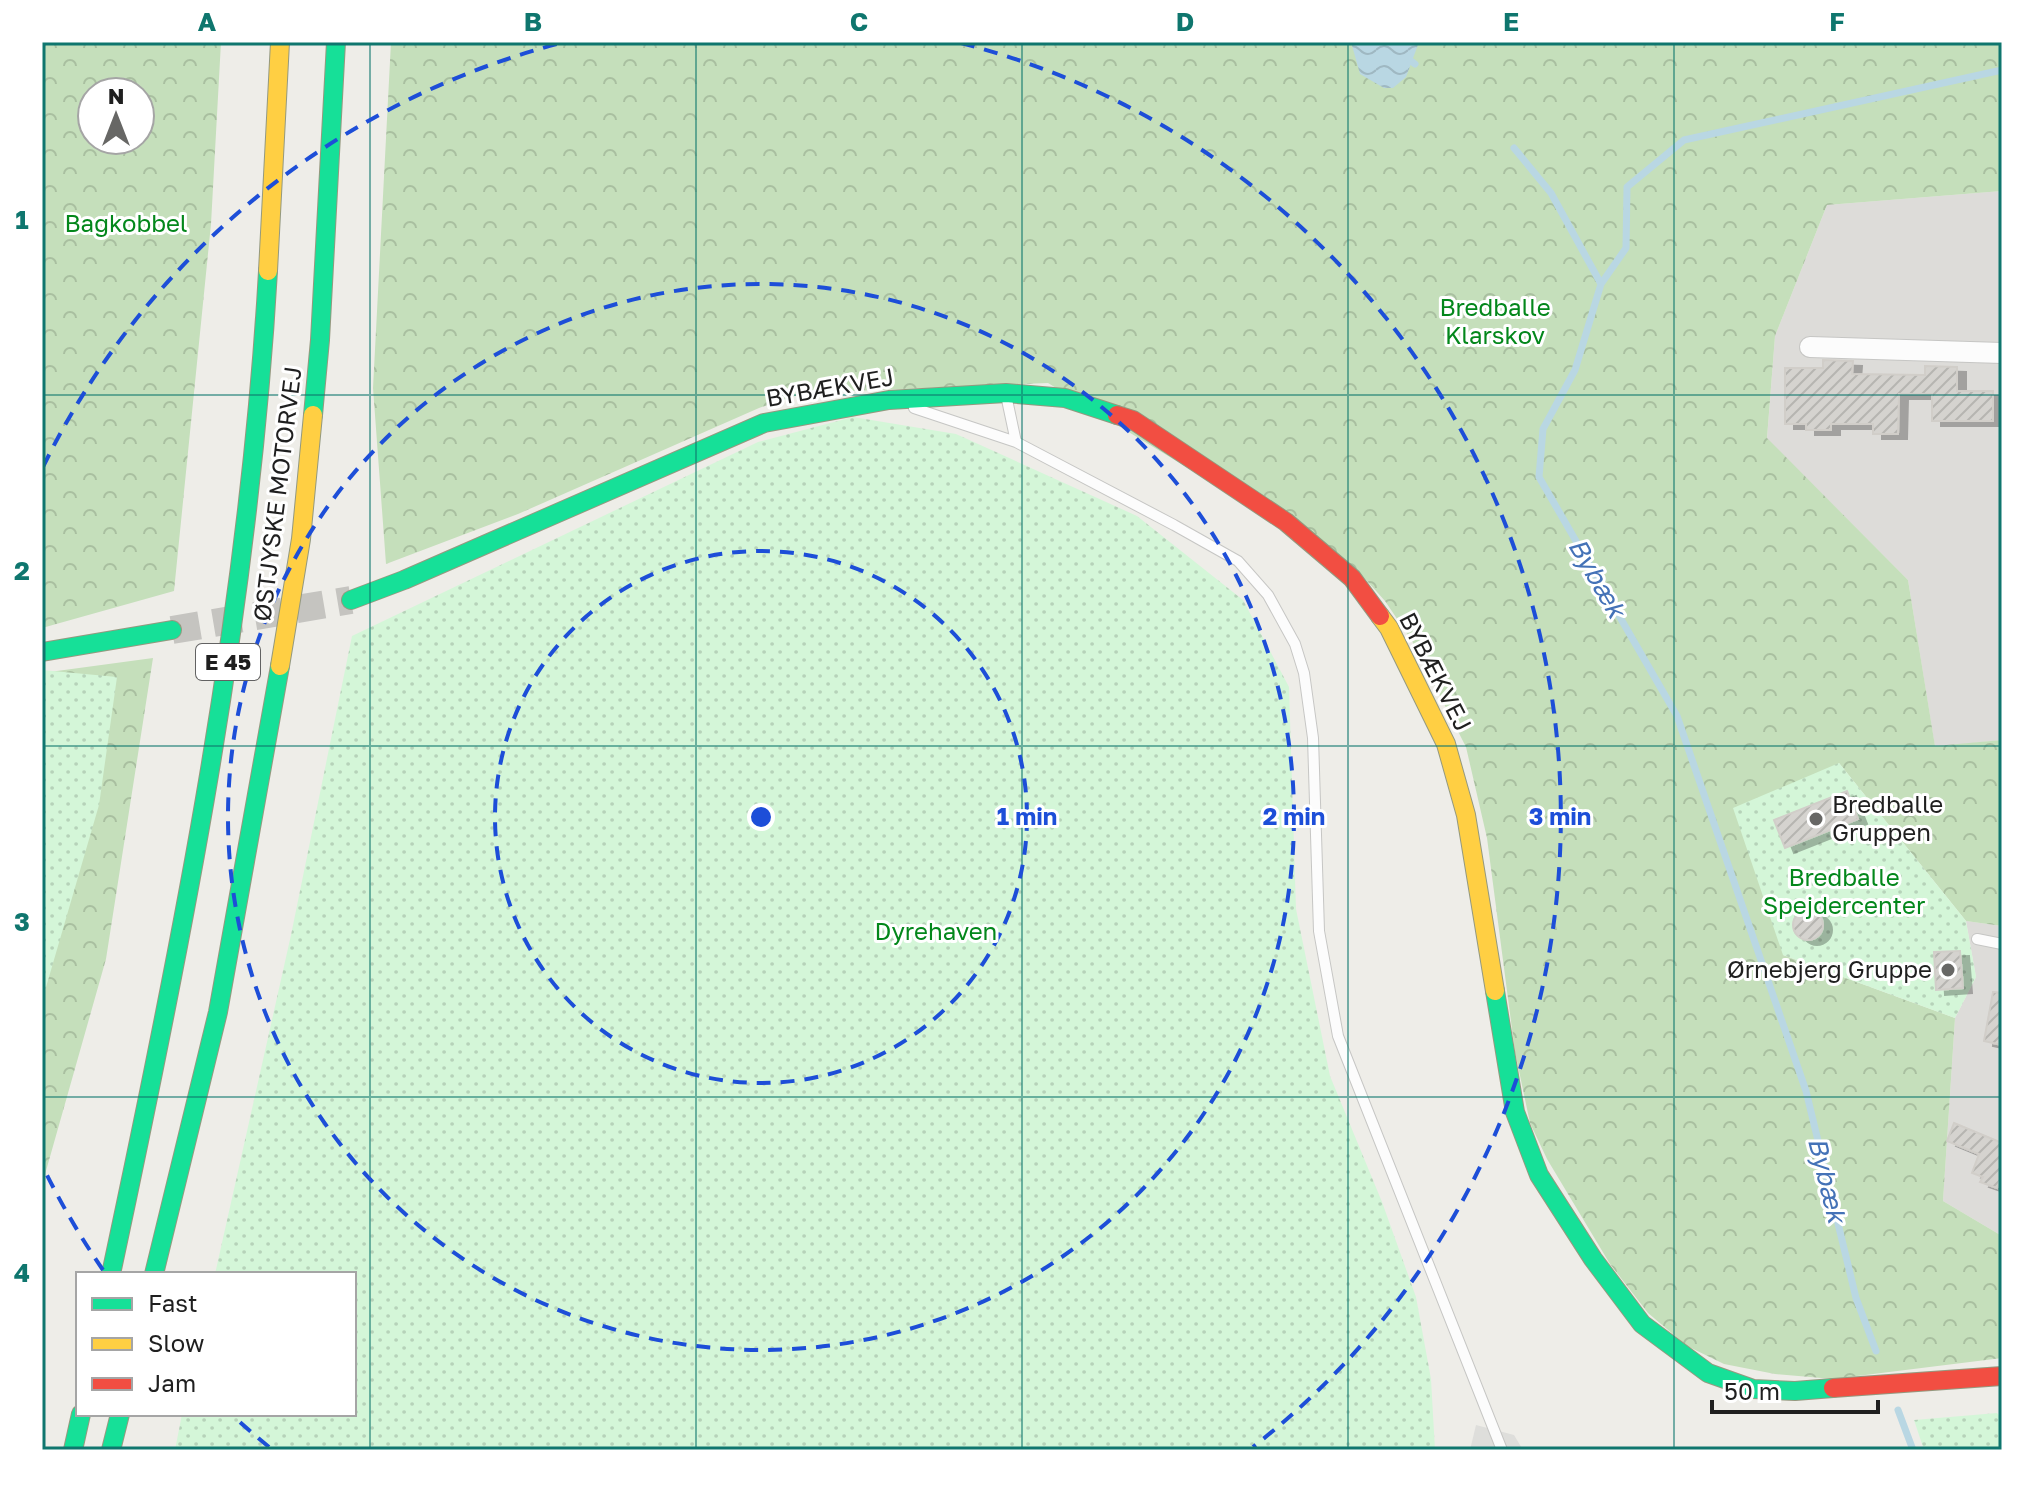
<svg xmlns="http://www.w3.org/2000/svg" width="2044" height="1492" viewBox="0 0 2044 1492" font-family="'Golos Text',sans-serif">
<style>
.residential{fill:#dddcd9}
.forest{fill:url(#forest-crowns);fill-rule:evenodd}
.park{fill:url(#park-dots)}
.parking{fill:#dededb}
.water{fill:url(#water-waves)}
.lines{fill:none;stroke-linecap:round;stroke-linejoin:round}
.stream{stroke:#b9d7e3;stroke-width:7}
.building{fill:url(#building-hatch);stroke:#d1cec9;stroke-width:2;filter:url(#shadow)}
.secondary-tunnel{stroke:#c5c4c0;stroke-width:28;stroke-dasharray:28 14;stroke-linecap:butt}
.lane-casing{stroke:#c6c6c4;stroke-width:12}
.street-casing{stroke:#c6c6c4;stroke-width:22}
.fast-casing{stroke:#94997f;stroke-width:20}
.slow-casing{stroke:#94997f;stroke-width:20}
.jam-casing{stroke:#94997f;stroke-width:20}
.lane{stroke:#fcfcfc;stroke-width:10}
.street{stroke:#fcfcfc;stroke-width:20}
.fast{stroke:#16e098;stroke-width:18}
.slow{stroke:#ffcf43;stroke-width:18}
.jam{stroke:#f24e42;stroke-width:18}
.grid{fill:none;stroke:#0f766e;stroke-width:2;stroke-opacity:0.55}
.ring{fill:none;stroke:#1d4ed8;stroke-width:4;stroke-dasharray:14 10}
.poi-dot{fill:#676765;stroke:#fff;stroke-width:3}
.labels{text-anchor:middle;stroke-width:6;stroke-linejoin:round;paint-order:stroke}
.shield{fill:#fff;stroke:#626262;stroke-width:2}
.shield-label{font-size:22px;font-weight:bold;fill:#1f1f1f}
.park-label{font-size:24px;fill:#03871b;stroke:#fff}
.street-label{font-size:24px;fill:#1f1f1f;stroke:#fff}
.poi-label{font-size:24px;fill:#1f1f1f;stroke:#fff;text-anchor:start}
.water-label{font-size:26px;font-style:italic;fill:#4472b7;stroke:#fff}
.centre{fill:#1d4ed8;stroke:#fff;stroke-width:4}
.ring-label{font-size:24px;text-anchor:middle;font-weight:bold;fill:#1d4ed8;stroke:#fff;stroke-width:6;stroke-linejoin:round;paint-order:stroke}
.neatline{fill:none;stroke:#0f766e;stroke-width:3}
.grid-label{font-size:26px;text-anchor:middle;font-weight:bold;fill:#0f766e}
</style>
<defs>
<pattern id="forest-crowns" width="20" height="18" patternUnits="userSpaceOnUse" patternTransform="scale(2)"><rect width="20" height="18" fill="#c5dfbb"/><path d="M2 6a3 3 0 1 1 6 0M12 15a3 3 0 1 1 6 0" fill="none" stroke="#a9bfa0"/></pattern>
<pattern id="park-dots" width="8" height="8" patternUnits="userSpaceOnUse" patternTransform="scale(2)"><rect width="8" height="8" fill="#d4f6d8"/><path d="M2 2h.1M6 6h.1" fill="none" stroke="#b6d2b9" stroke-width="1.8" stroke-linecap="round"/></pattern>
<pattern id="water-waves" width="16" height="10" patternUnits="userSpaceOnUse" patternTransform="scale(2)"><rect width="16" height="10" fill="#b9d7e3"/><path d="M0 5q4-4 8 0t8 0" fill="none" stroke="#9fb8c2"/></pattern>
<pattern id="building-hatch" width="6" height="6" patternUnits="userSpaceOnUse" patternTransform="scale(2)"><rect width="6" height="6" fill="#d5d3cf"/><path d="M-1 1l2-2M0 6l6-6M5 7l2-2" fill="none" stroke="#b6b5b1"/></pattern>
<filter id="shadow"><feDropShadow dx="9" dy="5" stdDeviation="0" flood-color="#0004"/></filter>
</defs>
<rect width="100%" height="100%" fill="#eeede8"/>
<path class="residential" d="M2002,191V740L1935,747L1908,580L1767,439L1775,336L1827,205Z
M1966,921L2002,926V1236L1943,1201L1955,1018L1976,977Z"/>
<path class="forest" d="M42,42H221L211,224L174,591L42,628ZM140,92V140H92V92Z
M391,42H2002V191L1827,205L1775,336L1767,438L1908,580L1935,746L2002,740V926L1966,921L1839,763L1783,955L1955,1018L1943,1201L2002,1236V1358L1833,1379L1775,1374L1724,1364L1687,1346L1648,1313L1610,1264L1547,1159L1530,1123L1515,1052L1487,838L1466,747L1412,641L1385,601L1359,572L1048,383L804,393L759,408L518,514L386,564L373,388Z
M153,658L106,959L42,1185V673Z"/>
<path class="park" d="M853,417L956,434L1137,516L1243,600L1289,687L1296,909L1330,1076L1382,1202L1416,1297L1431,1379L1435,1450H175L182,1414H354V1274H215L291,935L352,636L758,442Z
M42,670L117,677L99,805L42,1001Z
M1839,763L1966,921L1976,977L1955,1018L1783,955L1733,808Z
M1997,1413L2002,1419V1450H1924L1914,1420Z"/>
<path class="parking" d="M1476,1425L1514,1435L1523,1450H1470Z"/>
<path class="water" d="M1351,42H1419L1406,77L1393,88H1384L1360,74Z"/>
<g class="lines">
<path class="stream" d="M1411,61L1415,64
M1514,148L1551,193L1601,284
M1876,1351L1856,1298L1806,1091L1677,716L1539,477L1543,429L1575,370L1601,284L1626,248L1627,187L1684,140L2002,70
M1898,1410L1913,1450"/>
</g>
<path class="building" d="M1823,360L1853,361L1852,374L1925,375V366L1957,367V391H1993V421H1932V394H1899L1898,434H1873V424H1831V430H1806V424H1785V368H1823Z
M1847,791L1858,819L1785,848L1774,820Z
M1793 925a15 15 0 1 1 30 0a15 15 0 1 1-30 0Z
M1960,951L1963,988L1936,990L1934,952Z
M1993,992L2002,993V1045L1984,1041Z
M1954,1123L2002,1143V1175L1997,1188L1980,1182L1983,1177L1972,1173L1979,1154L1947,1141Z"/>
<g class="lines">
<path class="secondary-tunnel" d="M172,630L351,600"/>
<g class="lane-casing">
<path id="lane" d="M1006,395L1016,442
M914,408L1016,442L1174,525L1238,561L1268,595L1295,644L1304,673L1313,738L1319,931L1338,1036L1502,1450
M1977,939L2002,944"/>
</g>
<g class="street-casing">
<path id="street" d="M1810,347L2002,353"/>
</g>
<g class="fast-casing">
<path id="fast" d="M313,415L320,340L336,42
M351,600L404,580L764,423L889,400L1006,393L1065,398L1117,415
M42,652L172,630
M1495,991L1515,1112L1539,1175L1593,1259L1642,1324L1708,1373L1753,1389L1795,1391L1833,1388
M111,1274C182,942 249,610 268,271
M154,1274L218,1012L280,666
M73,1450L81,1414
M111,1450L120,1414"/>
</g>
<g class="slow-casing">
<path id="slow" d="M268,271L280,42
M1380,616L1389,628L1446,744L1466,815L1495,991
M280,666L301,539L313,415"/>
</g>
<g class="jam-casing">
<path id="jam" d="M1117,415L1133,420L1286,522L1352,578L1380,616
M1833,1388L2002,1376"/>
</g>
<use href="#lane" class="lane"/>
<use href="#street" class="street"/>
<use href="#fast" class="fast"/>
<use href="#slow" class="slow"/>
<use href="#jam" class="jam"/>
</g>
<path class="grid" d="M370,42V1450M696,42V1450M1022,42V1450M1348,42V1450M1674,42V1450M42,395H2002M42,746H2002M42,1097H2002"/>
<g class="ring">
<circle cx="761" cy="817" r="266"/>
<circle cx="761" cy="817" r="533"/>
<path d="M269 1447A799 799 0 0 1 232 1415M103 1270A799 799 0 0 1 43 1167M43 467A799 799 0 0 1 561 43M961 43A799 799 0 0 1 1253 1447"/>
</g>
<g class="poi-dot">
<circle cx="1816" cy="819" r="8"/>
<circle cx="1948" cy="970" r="8"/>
</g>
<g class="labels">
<rect class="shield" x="196" y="644" width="64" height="36" rx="6"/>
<g class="shield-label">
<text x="228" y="670">E 45</text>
</g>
<g class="park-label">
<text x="126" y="232">Bagkobbel</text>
<text x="1495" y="316">Bredballe<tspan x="1495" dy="28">Klarskov</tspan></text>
<text x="1844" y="886">Bredballe<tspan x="1844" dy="28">Spejdercenter</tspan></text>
<text x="936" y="940">Dyrehaven</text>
</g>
<g class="street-label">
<text transform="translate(830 388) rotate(-10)" y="8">BYBÆKVEJ</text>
<text transform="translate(278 494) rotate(-83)" y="8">ØSTJYSKE MOTORVEJ</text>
<text transform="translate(1435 672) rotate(63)" y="8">BYBÆKVEJ</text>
</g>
<g class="poi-label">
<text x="1832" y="813">Bredballe<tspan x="1832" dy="28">Gruppen</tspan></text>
<text x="1932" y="978" text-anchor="end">Ørnebjerg Gruppe</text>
</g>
<g class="water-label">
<text transform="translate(1597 578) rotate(60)" y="9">Bybæk</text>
<text transform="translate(1827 1180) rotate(76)" y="9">Bybæk</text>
</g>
</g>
<circle cx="761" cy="817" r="12" class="centre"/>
<g class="ring-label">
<text x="1027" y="825">1 min</text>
<text x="1294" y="825">2 min</text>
<text x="1560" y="825">3 min</text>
</g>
<rect width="2044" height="1492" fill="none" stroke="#ffffff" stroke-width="88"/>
<rect x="76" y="1272" width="280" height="144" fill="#ffffff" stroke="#a5a5a5" stroke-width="2"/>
<rect x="92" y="1298" width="40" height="12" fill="#16e098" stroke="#a5a5a5" stroke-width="2"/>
<text x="148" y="1312" font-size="24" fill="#1f1f1f">Fast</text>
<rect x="92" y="1338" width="40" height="12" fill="#ffcf43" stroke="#a5a5a5" stroke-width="2"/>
<text x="148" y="1352" font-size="24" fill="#1f1f1f">Slow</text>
<rect x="92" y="1378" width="40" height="12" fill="#f24e42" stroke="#a5a5a5" stroke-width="2"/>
<text x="148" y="1392" font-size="24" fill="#1f1f1f">Jam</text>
<g transform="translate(116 116)"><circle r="38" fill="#ffffff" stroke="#a5a5a5" stroke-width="2"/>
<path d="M0-6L14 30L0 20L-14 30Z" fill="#676765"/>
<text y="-12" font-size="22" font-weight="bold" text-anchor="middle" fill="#1f1f1f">N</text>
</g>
<path d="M1712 1400v12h166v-12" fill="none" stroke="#1f1f1f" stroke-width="4"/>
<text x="1724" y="1400" font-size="24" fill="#1f1f1f" stroke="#ffffff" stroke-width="6" paint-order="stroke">50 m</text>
<rect x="44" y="44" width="1956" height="1404" class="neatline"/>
<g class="grid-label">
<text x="207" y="31">A</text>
<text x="533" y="31">B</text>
<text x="859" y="31">C</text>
<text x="1185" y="31">D</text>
<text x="1511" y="31">E</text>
<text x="1837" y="31">F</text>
<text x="22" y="229">1</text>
<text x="22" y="580">2</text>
<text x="22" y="931">3</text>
<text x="22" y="1282">4</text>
</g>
</svg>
